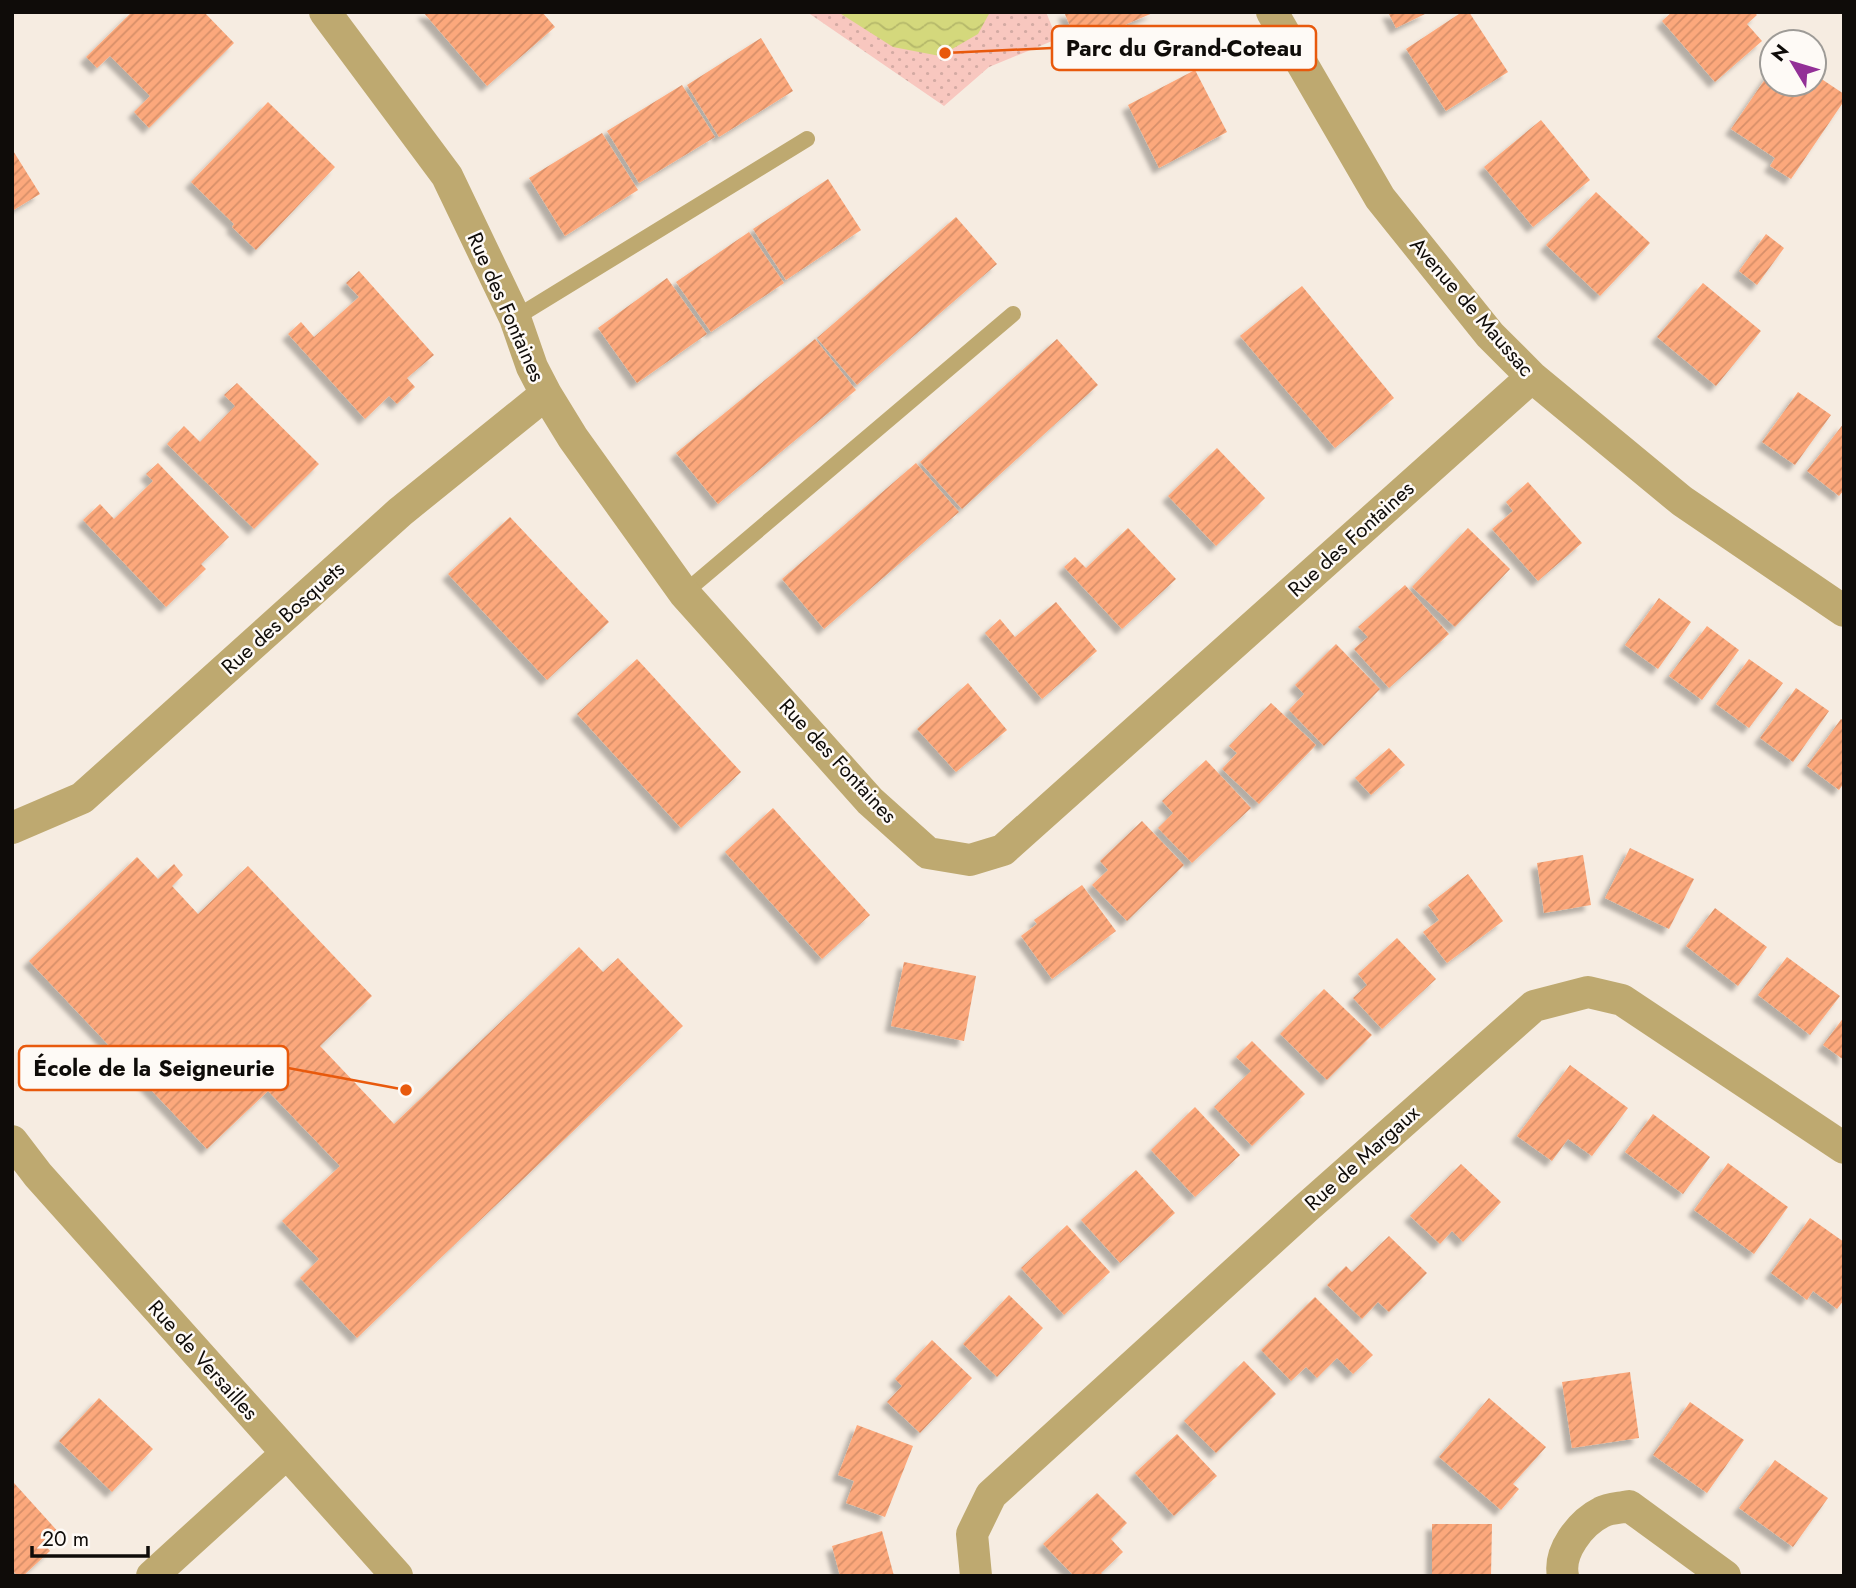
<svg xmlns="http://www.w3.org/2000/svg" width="1856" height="1588" viewBox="0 0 1856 1588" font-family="Jost,sans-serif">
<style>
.park{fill:url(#park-dots)}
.water{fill:url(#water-waves)}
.building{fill:url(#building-hatch);filter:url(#shadow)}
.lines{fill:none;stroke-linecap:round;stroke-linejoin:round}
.service{stroke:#bea970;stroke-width:16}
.minor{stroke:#bea970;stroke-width:32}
.labels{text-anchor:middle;stroke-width:5;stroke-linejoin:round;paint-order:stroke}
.street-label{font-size:21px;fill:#0f0c09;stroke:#fefaf6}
.leader{fill:none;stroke:#e8590c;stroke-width:2.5}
.callout-dot{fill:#e8590c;stroke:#fefaf6;stroke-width:2.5}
.callout{fill:#fefaf6;stroke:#e8590c;stroke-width:2.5}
.callout-label{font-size:23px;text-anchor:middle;font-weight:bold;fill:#0f0c09}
</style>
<defs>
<pattern id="park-dots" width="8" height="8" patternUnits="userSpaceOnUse" patternTransform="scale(1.75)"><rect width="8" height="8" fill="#f8c7bf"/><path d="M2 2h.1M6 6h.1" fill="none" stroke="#d3aaa3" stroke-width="1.8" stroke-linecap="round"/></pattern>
<pattern id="water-waves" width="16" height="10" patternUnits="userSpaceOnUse" patternTransform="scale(1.75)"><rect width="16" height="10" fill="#d4d87c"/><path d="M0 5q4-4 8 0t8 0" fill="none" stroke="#b5b86a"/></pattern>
<pattern id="building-hatch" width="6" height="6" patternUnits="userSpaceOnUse" patternTransform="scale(1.75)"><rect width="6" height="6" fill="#fca87b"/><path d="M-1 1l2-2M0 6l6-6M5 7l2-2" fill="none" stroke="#d78f69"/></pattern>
<filter id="shadow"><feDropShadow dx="-6" dy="6" stdDeviation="2" flood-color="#0004"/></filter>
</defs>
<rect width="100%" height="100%" fill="#f6ece1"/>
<path class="park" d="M807,12H1046L1057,39L989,67L944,106Z"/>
<path class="water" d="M838,12H990L978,34L940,56L893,47Z"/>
<path class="building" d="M132,12H204L234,43L149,128L134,112L150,96L110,56L97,68L86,57Z
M423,12H542L555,27L487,86Z
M1064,12H1155L1078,45Z
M1388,12H1429L1396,28Z
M1462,12H1469L1508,72L1446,111L1406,49Z
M1672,12H1754L1757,15L1747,24L1762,41L1715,82L1662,21Z
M761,38L793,91L719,137L687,85Z
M1772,69V84H1814V74L1844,94V101L1791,179L1770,166L1775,158L1731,129Z
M1195,70L1227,132L1159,168L1128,105Z
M682,85L715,137L639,183L607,131Z
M268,102L335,167L256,250L232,227L234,224L191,182Z
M1541,120L1590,180L1533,227L1484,167Z
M602,133L638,190L565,236L529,178Z
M12,149L40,194L12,211Z
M828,179L861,230L786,280L753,229Z
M1596,192L1650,243L1600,296L1546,245Z
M956,217L997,264L857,385L817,338Z
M749,232L784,283L711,332L676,282Z
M1766,234L1784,248L1757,285L1739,271Z
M359,271L434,355L407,378L415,387L397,404L389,396L365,419L288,334L301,322L314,337L359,297L346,283Z
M667,278L707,334L637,383L598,328Z
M1703,283L1761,331L1716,386L1657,337Z
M1302,286L1394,398L1335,448L1240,336Z
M815,339L856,390L718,504L676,453Z
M1057,339L1098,385L962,509L920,462Z
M237,383L319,464L254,529L167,444L184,426L200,442L235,406L224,395Z
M1798,392L1831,415L1795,465L1762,442Z
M1844,423V490L1839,496L1807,471Z
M1217,448L1265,498L1216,546L1168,496Z
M158,463L229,537L201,564L206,569L166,607L83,520L100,504L114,519L153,481L146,474Z
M916,463L959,512L824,629L782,579Z
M1528,482L1582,543L1538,581L1492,529L1513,511L1506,502Z
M510,517L609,622L547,680L448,574Z
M1128,528L1176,579L1122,629L1064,567L1075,557L1086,568Z
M1468,528L1510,569L1455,627L1412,587Z
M1405,585L1449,634L1389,688L1354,649L1368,637L1358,627Z
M1659,598L1691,622L1658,669L1625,645Z
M1056,602L1097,651L1042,699L985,633L1000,619L1015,637Z
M1707,626L1739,650L1702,700L1669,676Z
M1336,644L1380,689L1324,746L1289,710L1304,694L1295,685Z
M637,659L741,772L681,828L577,714Z
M1749,659L1783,683L1749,728L1716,704Z
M968,683L1007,730L956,772L917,729Z
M1796,688L1829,711L1793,762L1760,738Z
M1271,703L1316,745L1259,804L1222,769L1237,753L1229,746Z
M1841,719L1844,721V783L1839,790L1807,766Z
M1389,748L1405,765L1371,795L1355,778Z
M1206,760L1251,808L1192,863L1158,828L1173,813L1162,801Z
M773,808L870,915L822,959L725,852Z
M1142,821L1184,865L1127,921L1092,885L1108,870L1100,861Z
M1630,848L1694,879L1669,929L1605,898Z
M1583,855L1591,905L1544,913L1537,863Z
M137,857L158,879L174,864L183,875L172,886L198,914L248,866L372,996L320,1046L394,1124L579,947L603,972L618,958L683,1026L357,1338L300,1278L319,1259L282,1221L340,1166L268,1091L207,1149L29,961Z
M1468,874L1503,921L1447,963L1423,932L1439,920L1428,905Z
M1082,885L1116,931L1052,979L1021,936L1037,924L1034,920Z
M1715,908L1767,947L1738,986L1686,946Z
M1397,938L1436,979L1382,1029L1353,998L1367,985L1358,974Z
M1787,957L1840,996L1810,1035L1758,995Z
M904,962L976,976L964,1041L891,1026Z
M1324,989L1372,1035L1327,1080L1280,1034Z
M1844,1017V1060L1823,1045Z
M1252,1041L1305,1094L1252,1146L1214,1107L1251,1071L1236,1057Z
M1570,1065L1628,1108L1592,1156L1568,1139L1552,1161L1517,1136Z
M1195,1107L1240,1155L1195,1197L1151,1150Z
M1653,1114L1710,1157L1683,1194L1625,1152Z
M1728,1163L1788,1207L1754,1254L1694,1210Z
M1461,1164L1501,1202L1463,1242L1452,1231L1440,1244L1410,1216Z
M1136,1170L1175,1213L1120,1263L1081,1220Z
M1810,1218L1844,1242V1300L1837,1309L1813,1291L1807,1300L1771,1273Z
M1067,1225L1110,1272L1064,1315L1021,1268Z
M1389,1236L1427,1273L1389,1312L1378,1302L1362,1319L1327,1285L1346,1266L1352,1272Z
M1009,1295L1043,1328L997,1377L963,1344Z
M1315,1297L1373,1355L1353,1374L1337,1358L1317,1378L1306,1367L1291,1381L1261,1350Z
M932,1340L972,1378L920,1433L887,1402L902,1386L895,1379Z
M1244,1361L1276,1394L1216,1453L1184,1421Z
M1630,1372L1639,1438L1572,1448L1562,1382Z
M99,1398L153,1449L112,1492L59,1441Z
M1489,1398L1546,1447L1513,1484L1519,1489L1501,1510L1439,1457Z
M1690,1402L1744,1440L1707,1493L1653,1455Z
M857,1425L913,1446L885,1517L846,1503L854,1481L838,1475Z
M1177,1434L1217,1476L1174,1516L1135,1473Z
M1775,1460L1828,1498L1793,1547L1739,1508Z
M14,1483L61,1535L47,1547L50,1551L23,1576H18L12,1570Z
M1097,1493L1127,1523L1111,1539L1123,1552L1101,1573L1104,1576H1074L1043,1544Z
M1432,1524H1492L1491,1576H1432Z
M882,1531L894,1576H840L832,1546Z"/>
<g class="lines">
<path class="service" d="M515,318L807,139
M684,593L1013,314"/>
<path class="minor" d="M325,12L447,176L515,318L532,367L546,394L573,438L684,593L870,801L928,853L970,860L1003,850L1532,377
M1272,12L1380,198L1490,335L1532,377L1682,501L1844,611
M12,828L82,798L400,512L546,394
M12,1141L38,1175L397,1576
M152,1576L286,1454
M976,1576L972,1534L991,1495L1305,1209L1534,1006L1588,992L1622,1000L1844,1148
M1563,1576C1558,1552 1580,1523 1602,1512C1609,1508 1621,1508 1629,1506L1725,1576"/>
</g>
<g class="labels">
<g class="street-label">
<text transform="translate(506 307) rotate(66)" y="7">Rue des Fontaines</text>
<text transform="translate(1472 307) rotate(49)" y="7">Avenue de Maussac</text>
<text transform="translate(1351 539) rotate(-42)" y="7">Rue des Fontaines</text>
<text transform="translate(283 618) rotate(-42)" y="7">Rue des Bosquets</text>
<text transform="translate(838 761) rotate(47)" y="7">Rue des Fontaines</text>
<text transform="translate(1362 1158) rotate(-42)" y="7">Rue de Margaux</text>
<text transform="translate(203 1360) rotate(48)" y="7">Rue de Versailles</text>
</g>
</g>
<path class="leader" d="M945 53L1052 48M406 1090L288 1068"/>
<g class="callout-dot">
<circle cx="945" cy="53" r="7"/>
<circle cx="406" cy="1090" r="7"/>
</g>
<g class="callout">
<rect x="1052" y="26" width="264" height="44" rx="7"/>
<rect x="19" y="1046" width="269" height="44" rx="7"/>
</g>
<g class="callout-label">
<text x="1184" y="56">Parc du Grand-Coteau</text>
<text x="154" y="1076">École de la Seigneurie</text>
</g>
<rect width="1856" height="1588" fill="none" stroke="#0f0c09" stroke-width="28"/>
<g transform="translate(1793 63) rotate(308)"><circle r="33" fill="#fefaf6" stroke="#9e9b97" stroke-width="2"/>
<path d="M0-5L12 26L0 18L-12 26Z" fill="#933097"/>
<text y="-10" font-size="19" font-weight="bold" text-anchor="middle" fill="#0f0c09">N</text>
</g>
<path d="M32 1546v10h116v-10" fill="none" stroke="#0f0c09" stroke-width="3.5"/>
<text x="42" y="1546" font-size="21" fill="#0f0c09" stroke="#fefaf6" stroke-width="5" paint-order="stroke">20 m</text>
</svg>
